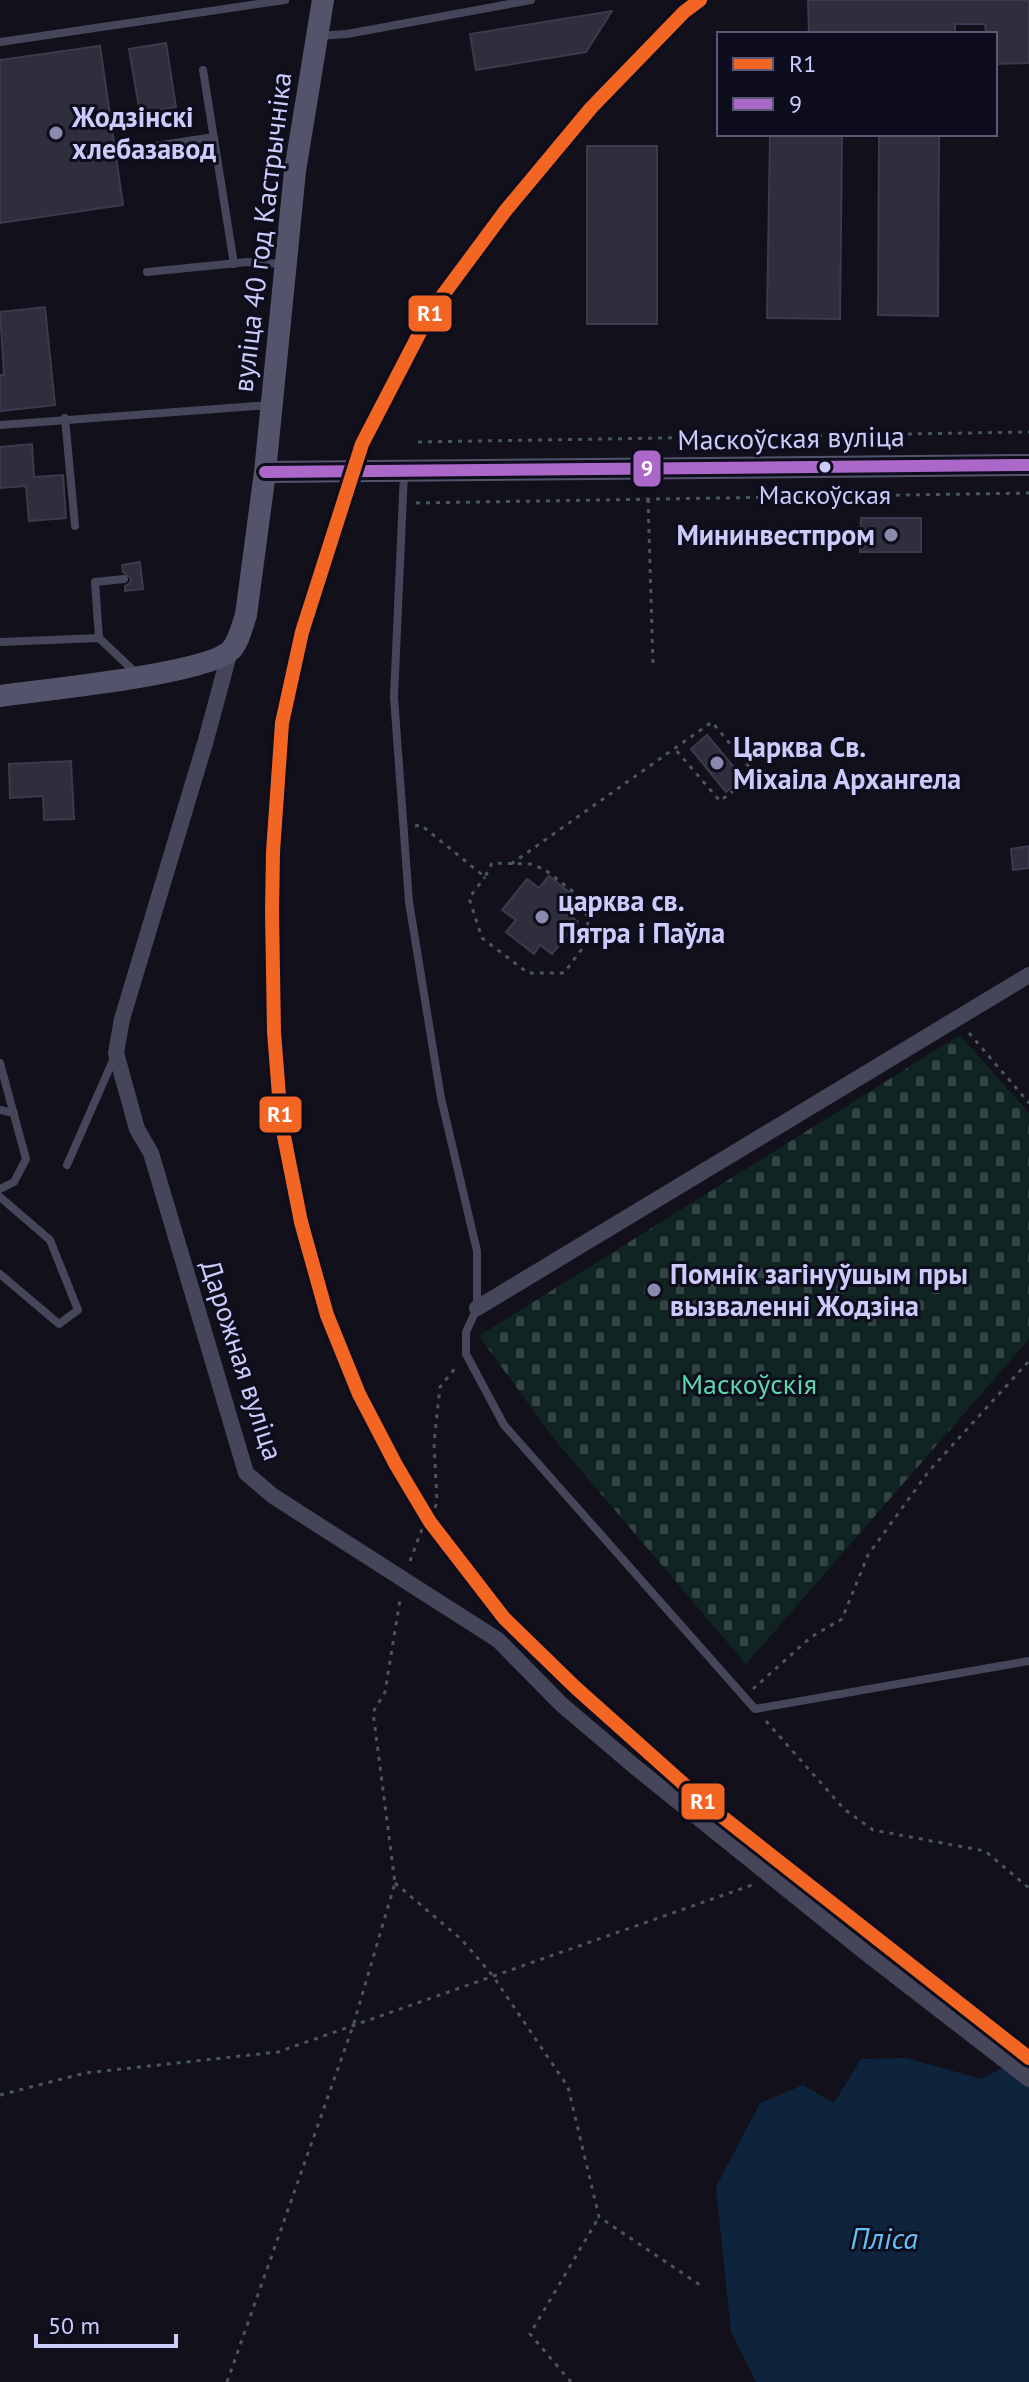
<svg xmlns="http://www.w3.org/2000/svg" width="1029" height="2382" viewBox="0 0 1029 2382" font-family="'PT Sans',sans-serif">
<style>
.cemetery{fill:url(#cemetery-stones)}
.water{fill:#0e243d}
.building{fill:#2f2e3c;stroke:#3c3a4d;stroke-width:2}
.lines{fill:none;stroke-linecap:round;stroke-linejoin:round}
.path{stroke:#48565f;stroke-width:3;stroke-dasharray:4 6;stroke-linecap:butt}
.service{stroke:#45465a;stroke-width:8}
.minor{stroke:#45465a;stroke-width:16}
.secondary{stroke:#53546c;stroke-width:22}
.bus-1-casing{stroke:#0e0d1d;stroke-width:18}
.bus-1{stroke:#ac68c9;stroke-width:12}
.rail-1-casing{stroke:#0e0d1d;stroke-width:20}
.rail-1{stroke:#f26522;stroke-width:14}
.poi-dot{fill:#8b8aad;stroke:#0e0d1d;stroke-width:3}
.bus-dot{fill:#ccccfc;stroke:#0e0d1d;stroke-width:3}
.labels{text-anchor:middle;stroke-width:6;stroke-linejoin:round;paint-order:stroke}
.bus-label{font-size:26px;fill:#ccccfc;stroke:#0e0d1d}
.poi-label{font-size:28px;font-weight:bold;fill:#ccccfc;stroke:#0e0d1d;text-anchor:start}
.street-label{font-size:28px;fill:#ccccfc;stroke:#0e0d1d}
.park-label{font-size:28px;fill:#5dd7ac;stroke:#0e0d1d}
.water-label{font-size:30px;font-style:italic;fill:#60c0f6;stroke:#0e0d1d}
.line-badge{stroke:#0e0d1d;stroke-width:3}
.badge-label{font-size:22px;text-anchor:middle;font-weight:bold;fill:#fff}
</style>
<defs>
<pattern id="cemetery-stones" width="16" height="16" patternUnits="userSpaceOnUse" patternTransform="scale(2)"><rect width="16" height="16" fill="#102422"/><path d="M2 7V4a2 2 0 0 1 4 0v3zM10 15v-3a2 2 0 0 1 4 0v3z" fill="#324343"/></pattern>
</defs>
<rect width="100%" height="100%" fill="#12101a"/>
<path class="cemetery" d="M960,1035L1029,1113V1339L746,1664L555,1440L479,1336Z"/>
<path class="water" d="M1029,2053V2382H756L731,2332L716,2187L760,2103L803,2085L834,2103L861,2059L906,2058L982,2079Z"/>
<path class="building" d="M808,0H1029V63L995,64V34H986L985,24H955V34H809Z
M612,11L586,52L476,70L470,34Z
M166,43L176,107L140,113L129,49Z
M100,46L123,205L0,223V60Z
M770,134H842L840,319L767,318Z
M879,134H939L938,316L878,315Z
M587,146H657V324H587Z
M45,307L55,405L0,411V375H4L0,312Z
M32,444L34,477L63,475L66,518L29,521L26,486L0,488V447Z
M861,518H921V552H860Z
M140,562L143,589L125,591V586L130,583L131,578L123,572L122,565Z
M707,735L743,778L726,792L691,749Z
M71,761L74,819L44,820L43,796L10,798L9,764Z
M1029,846V868L1013,870L1011,849Z
M549,876L579,900L568,914L578,922L552,954L540,945L534,954L506,932L516,920L502,910L527,879L539,888Z"/>
<g class="lines">
<path class="path" d="M418,442L1029,432
M648,499L653,663
M416,503L1029,493
M415,826L421,825L485,877L492,863L530,864L544,869L584,900L590,938L564,973H528L482,938L469,898L485,877
M511,864L712,722L755,774L720,801L675,749
M969,1033L1029,1103
M410,1561L422,1529L430,1522L437,1502L434,1443L440,1387L457,1366
M753,1689L811,1637L842,1619L868,1555L929,1471L1029,1361
M766,1721L844,1809L873,1830L985,1851L1029,1888
M395,1883L462,1940L493,1976L568,2087L599,2217L703,2287
M0,2095L85,2073L278,2052L752,1885
M227,2382L353,2026L395,1883L373,1712L385,1692L400,1600
M571,2382L530,2334L599,2217"/>
<path class="service" d="M318,36L347,34L531,0
M0,42L285,0
M203,70L234,264
M129,150L214,137
M147,272L247,262L285,264
M65,418L75,526
M0,425L271,405
M404,473L394,697L409,902L441,1098L477,1251V1308L466,1332V1354L504,1425L755,1709L1029,1661
M99,638L136,673
M0,642L99,638L95,582L124,579
M0,1063L26,1159L14,1182L0,1189
M0,1110L14,1113
M67,1165L114,1058
M0,1197L50,1240L78,1310L59,1324L0,1274"/>
<path class="minor" d="M230,651L206,740L122,1019L116,1053L137,1129L151,1153L246,1473L273,1496L498,1640L561,1704L634,1766L866,1953L1029,2079
M477,1308L1029,975"/>
<path class="secondary" d="M265,472L1029,465
M0,696C41,690 208,674 231,650C239,641 242,627 246,615L265,472L295,171L323,0"/>
<g class="bus-1-casing">
<path id="bus-1" d="M265,472L1029,465"/>
</g>
<use href="#bus-1" class="bus-1"/>
<g class="rail-1-casing">
<path id="rail-1" d="M700,0L684,12L591,108L506,210L431,311L362,444L302,632L282,723L273,852L272,911L274,1032L281,1121L301,1222L327,1315L359,1394L396,1465L430,1522L504,1618L576,1688L706,1804L1029,2058"/>
</g>
<use href="#rail-1" class="rail-1"/>
</g>
<g class="poi-dot">
<circle cx="56" cy="133" r="8"/>
<circle cx="891" cy="535" r="8"/>
<circle cx="717" cy="763" r="8"/>
<circle cx="542" cy="917" r="8"/>
<circle cx="654" cy="1290" r="8"/>
</g>
<circle class="bus-dot" cx="825" cy="467" r="7"/>
<g class="labels">
<g class="bus-label">
<text x="825" y="504">Маскоўская</text>
</g>
<g class="poi-label">
<text x="72" y="127">Жодзінскі<tspan x="72" dy="32">хлебазавод</tspan></text>
<text x="875" y="545" text-anchor="end">Мининвестпром</text>
<text x="733" y="757">Царква Св.<tspan x="733" dy="32">Міхаіла Архангела</tspan></text>
<text x="558" y="911">царква св.<tspan x="558" dy="32">Пятра і Паўла</tspan></text>
<text x="670" y="1284">Помнік загінуўшым пры<tspan x="670" dy="32">вызваленні Жодзіна</tspan></text>
</g>
<g class="street-label">
<text transform="translate(262 232) rotate(-83)" y="10">вуліца 40 год Кастрычніка</text>
<text transform="translate(791 438) rotate(-1)" y="10">Маскоўская вуліца</text>
<text transform="translate(242 1360) rotate(72)" y="10">Дарожная вуліца</text>
</g>
<g class="park-label">
<text x="749" y="1394">Маскоўскія</text>
</g>
<g class="water-label">
<text x="884" y="2249">Пліса</text>
</g>
</g>
<g class="line-badge">
<rect x="407" y="294" width="46" height="39" rx="8" fill="#f26522"/>
<rect x="632" y="449" width="30" height="39" rx="8" fill="#ac68c9"/>
<rect x="258" y="1095" width="45" height="39" rx="8" fill="#f26522"/>
<rect x="680" y="1782" width="46" height="39" rx="8" fill="#f26522"/>
</g>
<g class="badge-label">
<text x="430" y="321">R1</text>
<text x="647" y="476">9</text>
<text x="280" y="1122">R1</text>
<text x="703" y="1809">R1</text>
</g>
<rect x="717" y="32" width="280" height="104" fill="#0e0d1d" stroke="#5a5976" stroke-width="2"/>
<rect x="733" y="58" width="40" height="12" fill="#f26522" stroke="#5a5976" stroke-width="2"/>
<text x="789" y="72" font-size="24" fill="#ccccfc">R1</text>
<rect x="733" y="98" width="40" height="12" fill="#ac68c9" stroke="#5a5976" stroke-width="2"/>
<text x="789" y="112" font-size="24" fill="#ccccfc">9</text>
<path d="M36 2334v12h140v-12" fill="none" stroke="#ccccfc" stroke-width="4"/>
<text x="48" y="2334" font-size="24" fill="#ccccfc" stroke="#0e0d1d" stroke-width="6" paint-order="stroke">50 m</text>
</svg>
